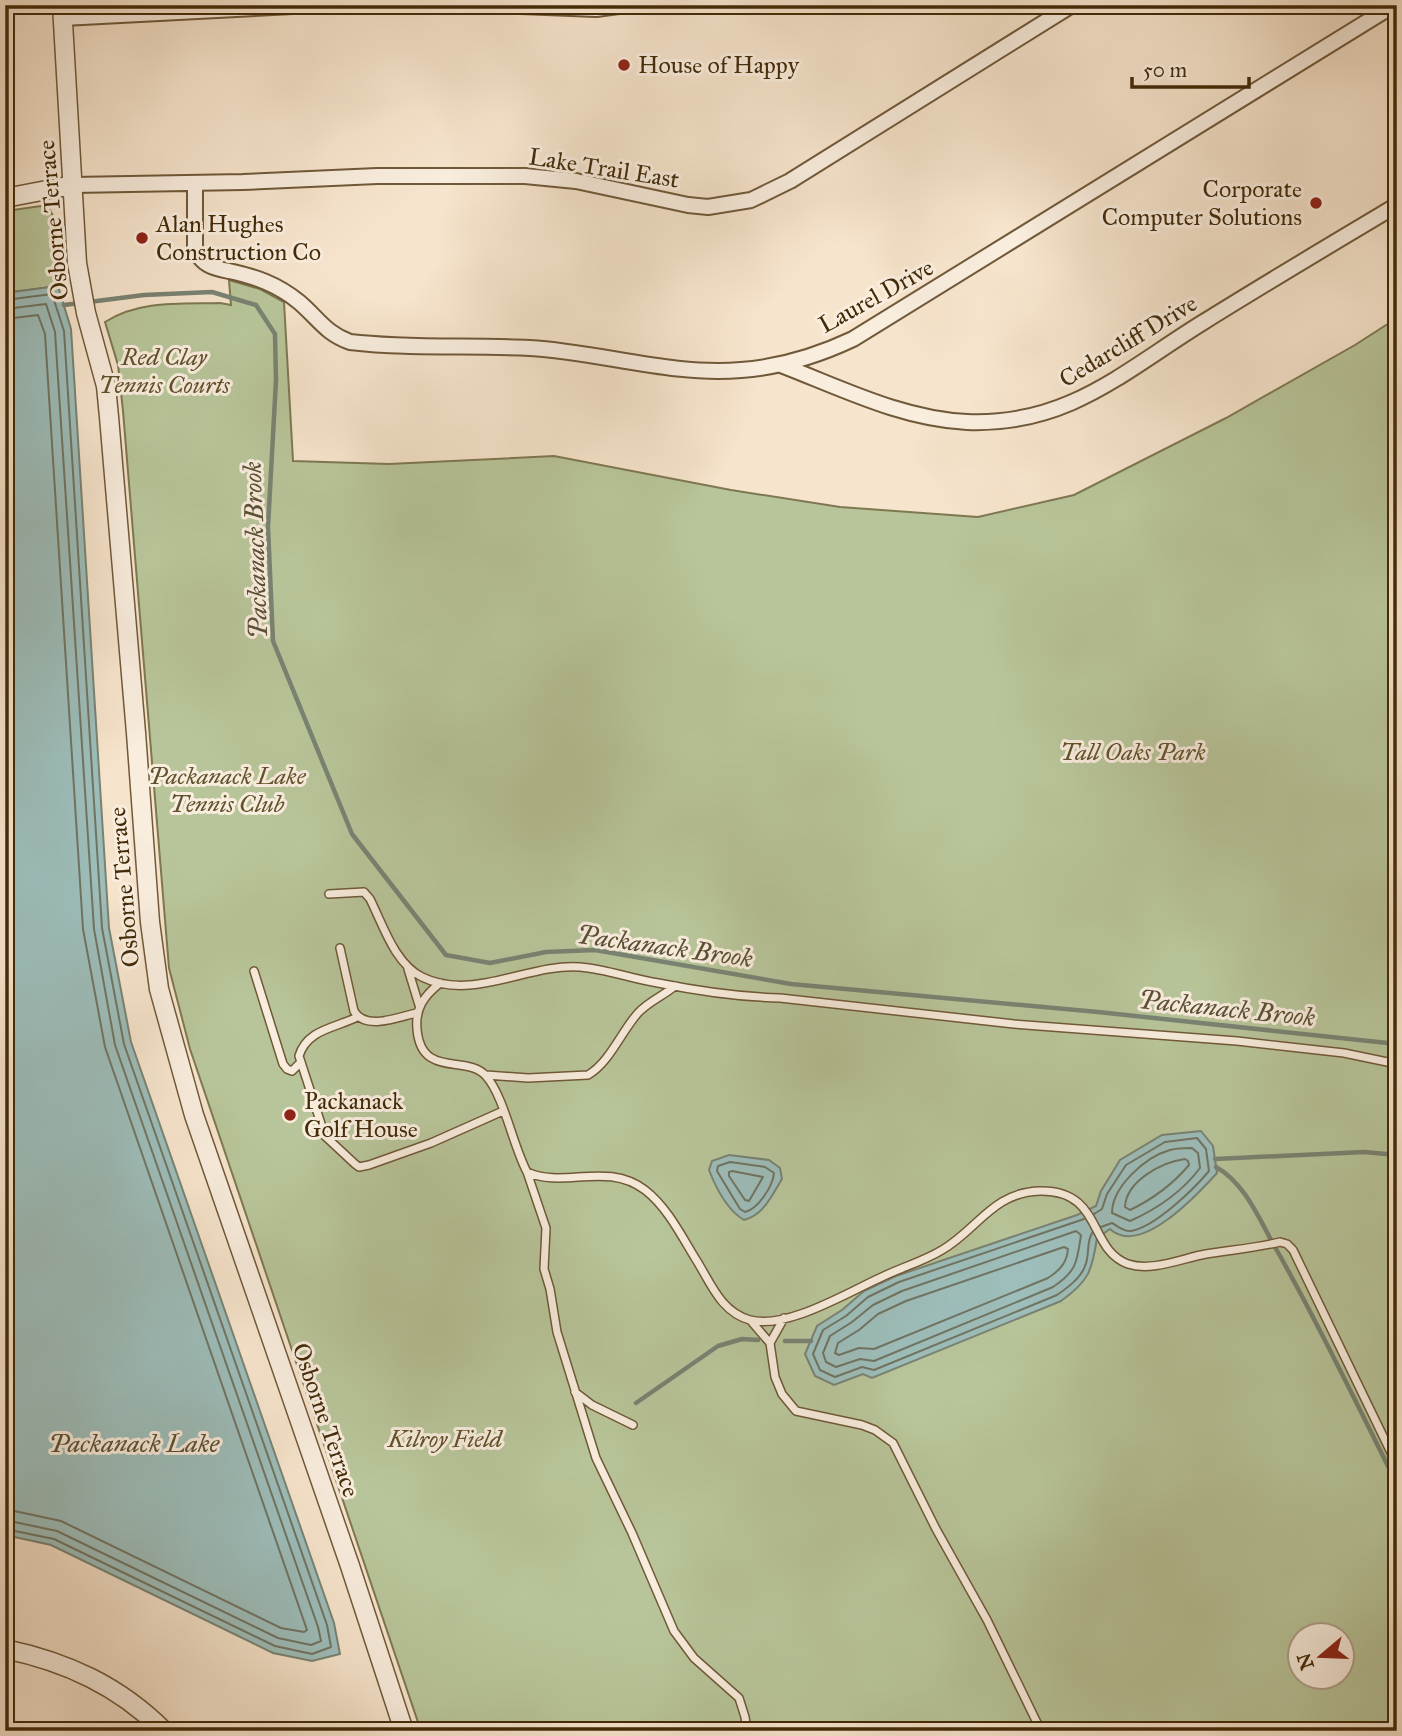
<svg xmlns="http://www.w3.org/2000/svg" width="1402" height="1736" viewBox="0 0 1402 1736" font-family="'IM FELL Great Primer',serif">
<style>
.green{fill:#b8c59a;stroke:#7e7851;stroke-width:2;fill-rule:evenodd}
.water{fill:#9dbebb;stroke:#798373;stroke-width:2}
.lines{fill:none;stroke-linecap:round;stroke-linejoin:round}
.shore{stroke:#707462;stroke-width:2}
.stream{stroke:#798373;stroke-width:4.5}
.service-casing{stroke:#705939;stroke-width:10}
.minor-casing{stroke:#705939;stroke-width:18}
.tertiary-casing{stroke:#705939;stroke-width:21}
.service{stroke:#f9edde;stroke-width:7}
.minor{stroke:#f9edde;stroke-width:14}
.tertiary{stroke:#f9edde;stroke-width:18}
.poi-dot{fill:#8f2418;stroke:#f9edde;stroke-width:2.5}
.labels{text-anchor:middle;stroke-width:6;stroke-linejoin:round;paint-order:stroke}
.poi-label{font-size:24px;fill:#432b08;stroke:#f9edde;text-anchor:start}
.street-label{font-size:24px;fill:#432b08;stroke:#f9edde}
.park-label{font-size:24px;font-style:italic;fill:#60522c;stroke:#f9edde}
.water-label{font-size:26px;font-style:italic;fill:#5a5035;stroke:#f9edde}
</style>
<rect width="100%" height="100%" fill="#f6e4cc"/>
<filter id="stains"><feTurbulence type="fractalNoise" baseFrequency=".00286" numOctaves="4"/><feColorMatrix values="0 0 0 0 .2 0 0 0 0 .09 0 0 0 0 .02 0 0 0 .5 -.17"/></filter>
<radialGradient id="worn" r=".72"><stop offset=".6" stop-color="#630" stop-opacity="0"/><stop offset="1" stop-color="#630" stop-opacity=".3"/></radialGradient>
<path class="green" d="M41,206L50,210L55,220L58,286L5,293V211Z
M229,280L260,289L284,302L293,461L389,464L554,456L731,490L840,507L978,517L1074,495L1226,418L1355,345L1397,318V1731H421L190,1049L169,968L123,411L118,365L105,322C139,300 181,304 220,303L231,305ZM1300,1634H1342V1676H1300Z"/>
<path class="water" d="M58,286L71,329L109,928L131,1042L334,1623L340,1654L312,1661L273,1653L51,1545L5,1535V293Z
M1201,1131L1213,1146L1217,1173C1197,1195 1140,1257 1110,1229L1097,1238C1092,1271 1089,1281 1061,1301L872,1378L863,1374L834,1385L815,1376L805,1354L817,1326L842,1310L864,1291L896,1276L1077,1215L1096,1206L1101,1191L1120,1160L1162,1135Z
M729,1155L769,1160L780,1168L782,1179C772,1195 764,1215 744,1220C727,1210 716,1188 709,1170L712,1161Z"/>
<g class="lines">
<path class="shore" d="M5,300L52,294L64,331L102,928L124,1044L327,1625L331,1647L312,1654L275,1646L54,1539L5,1529
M5,309L46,304L55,332L94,929L115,1045L318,1627L321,1641L311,1645L278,1638L57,1531L5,1520
M5,319L38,315L45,334L83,929L105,1047L307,1630L304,1632L281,1628L61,1521L5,1509
M1192,1148L1198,1153L1200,1168C1182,1192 1157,1209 1130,1221L1112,1213C1112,1187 1145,1157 1170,1150C1177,1148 1185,1148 1192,1148Z
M1185,1159L1188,1161L1189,1165C1173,1184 1153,1199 1130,1210L1125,1207C1126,1181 1162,1162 1185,1159Z
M730,1162L765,1167L774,1173C773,1186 758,1209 745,1212L740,1209L717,1171L718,1166Z
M732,1171L763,1177L749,1201L745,1200L729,1176V1172Z
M1094,1214L1102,1209L1107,1194L1126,1165L1165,1142L1197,1138L1206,1149L1209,1171C1194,1189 1155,1227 1131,1231C1123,1232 1118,1226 1112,1223L1101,1227
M1084,1219L899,1282L868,1297L846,1316L823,1330L813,1354L820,1370L835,1377L862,1367L874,1370L1057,1295C1067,1288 1081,1278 1085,1266C1090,1255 1086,1243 1092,1233
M1076,1231L1081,1235C1077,1262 1077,1271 1053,1287L874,1361L860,1359L836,1367L826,1362L823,1353L830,1336L852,1322L873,1305L902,1291Z
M1064,1247L1068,1249C1067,1263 1059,1271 1048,1278L874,1349L859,1348L839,1355L835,1353L838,1343L859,1330L878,1314L906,1301Z"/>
<path class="stream" d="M89,302L144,295L212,292L256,305L275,334L276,380L268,527L273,641L352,834L446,955L490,963L546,952L595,950L791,984L1098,1012L1397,1044
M64,305L80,303
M1215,1159L1364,1152L1397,1155
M1216,1167C1245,1183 1259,1219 1275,1247C1319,1324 1357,1405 1397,1484
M785,1341H811
M636,1403L718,1346L742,1339L758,1340"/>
<g class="service-casing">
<path id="service" d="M329,894L364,892L370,899C383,925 395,964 422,977C473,1002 529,963 580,967C606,969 632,979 658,983C698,991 739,997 780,998L1014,1024L1237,1041L1344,1053L1397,1064
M340,948L354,1011C365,1031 399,1017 416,1013
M408,969L419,1005
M254,971L283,1064L287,1069L292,1071L301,1062
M440,983C424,996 415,1008 417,1029C421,1079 467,1054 486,1076C504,1096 513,1146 527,1172C564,1189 606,1161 645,1190C667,1207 681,1235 695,1258C710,1281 720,1312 750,1320C787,1330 850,1291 884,1276C903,1267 924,1261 942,1250C977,1230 993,1192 1040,1191C1103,1190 1088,1250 1128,1264C1152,1272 1183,1258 1206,1254C1231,1250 1255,1248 1280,1242L1287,1244L1293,1250L1397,1465
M357,1017C336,1028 307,1029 299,1056L325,1136L355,1164L359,1167L369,1165L431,1143L503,1111
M486,1075L528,1078L588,1075C610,1062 621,1032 638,1013C649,1001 663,996 675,986
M527,1172L546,1228L544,1269L550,1289L557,1332L596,1458L632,1533L674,1631L694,1658L739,1698L745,1717L747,1731
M784,1318L770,1343L775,1377L782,1394L796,1411L862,1425L875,1430L893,1443L936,1529L987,1620L1041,1731
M751,1321L770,1343
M575,1392L592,1405L633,1425"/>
</g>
<g class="minor-casing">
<path id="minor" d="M493,5L596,9L626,5
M63,18L312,5
M195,183V248C201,265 213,268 229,271C256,277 277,284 299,302C318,318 325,333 350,342C409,349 470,345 530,348C600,352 671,376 741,370C781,367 817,356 853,339L1394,5
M73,185L243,182L377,176H525L576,181L688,205L708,207L751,200L790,181L1072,5
M781,365C841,388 902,419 967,422C1067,426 1123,372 1202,323C1266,283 1332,244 1397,205"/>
</g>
<g class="tertiary-casing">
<path id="tertiary" d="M62,5L77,263L86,313L106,386L109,417L136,733L150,922L159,989L194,1115L350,1566L404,1731
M5,198L73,185
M5,1649C67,1662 119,1686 164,1731"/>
</g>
<use href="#service" class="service"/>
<use href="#minor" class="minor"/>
<use href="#tertiary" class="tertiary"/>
</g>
<g class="poi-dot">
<circle cx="624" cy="65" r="7"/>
<circle cx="1316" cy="203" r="7"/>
<circle cx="142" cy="238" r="7"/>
<circle cx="290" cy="1115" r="7"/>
</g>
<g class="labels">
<g class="poi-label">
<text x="638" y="73">House of Happy</text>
<text x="1302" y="197" text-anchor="end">Corporate<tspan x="1302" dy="28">Computer Solutions</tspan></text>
<text x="156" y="232">Alan Hughes<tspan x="156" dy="28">Construction Co</tspan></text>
<text x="304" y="1109">Packanack<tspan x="304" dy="28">Golf House</tspan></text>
</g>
<g class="street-label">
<text transform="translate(604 168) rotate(9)" y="8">Lake Trail East</text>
<text transform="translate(53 220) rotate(-95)" y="8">Osborne Terrace</text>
<text transform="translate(876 296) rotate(-29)" y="8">Laurel Drive</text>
<text transform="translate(1128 341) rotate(-31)" y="8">Cedarcliff Drive</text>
<text transform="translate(124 887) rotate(-95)" y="8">Osborne Terrace</text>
<text transform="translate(326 1420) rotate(71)" y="8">Osborne Terrace</text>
</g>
<g class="park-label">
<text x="164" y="365">Red Clay<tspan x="164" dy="28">Tennis Courts</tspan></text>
<text x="1133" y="760">Tall Oaks Park</text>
<text x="227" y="784">Packanack Lake<tspan x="227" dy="28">Tennis Club</tspan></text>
<text x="445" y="1447">Kilroy Field</text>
</g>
<g class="water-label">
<text transform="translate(255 550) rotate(-92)" y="9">Packanack Brook</text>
<text transform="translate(665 946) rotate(8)" y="9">Packanack Brook</text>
<text transform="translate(1227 1008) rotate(6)" y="9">Packanack Brook</text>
<text x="134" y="1452">Packanack Lake</text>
</g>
</g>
<rect width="1402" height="1736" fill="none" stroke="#f6e4cc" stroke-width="28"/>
<rect x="7" y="7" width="1388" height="1722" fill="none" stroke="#432b08" stroke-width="3.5"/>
<rect x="14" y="14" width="1374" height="1708" fill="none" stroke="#432b08" stroke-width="2"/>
<g transform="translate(1321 1656) rotate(251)"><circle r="33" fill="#f9edde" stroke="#b09f88" stroke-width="2"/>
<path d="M0-5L12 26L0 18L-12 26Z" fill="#8f2418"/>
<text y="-10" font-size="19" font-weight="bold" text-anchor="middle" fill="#432b08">N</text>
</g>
<path d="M1132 77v10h117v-10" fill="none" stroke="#432b08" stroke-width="3.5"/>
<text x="1143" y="77" font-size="21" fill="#432b08" stroke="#f9edde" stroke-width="5" paint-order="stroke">50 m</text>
<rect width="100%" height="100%" filter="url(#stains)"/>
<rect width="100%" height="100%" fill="url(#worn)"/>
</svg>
